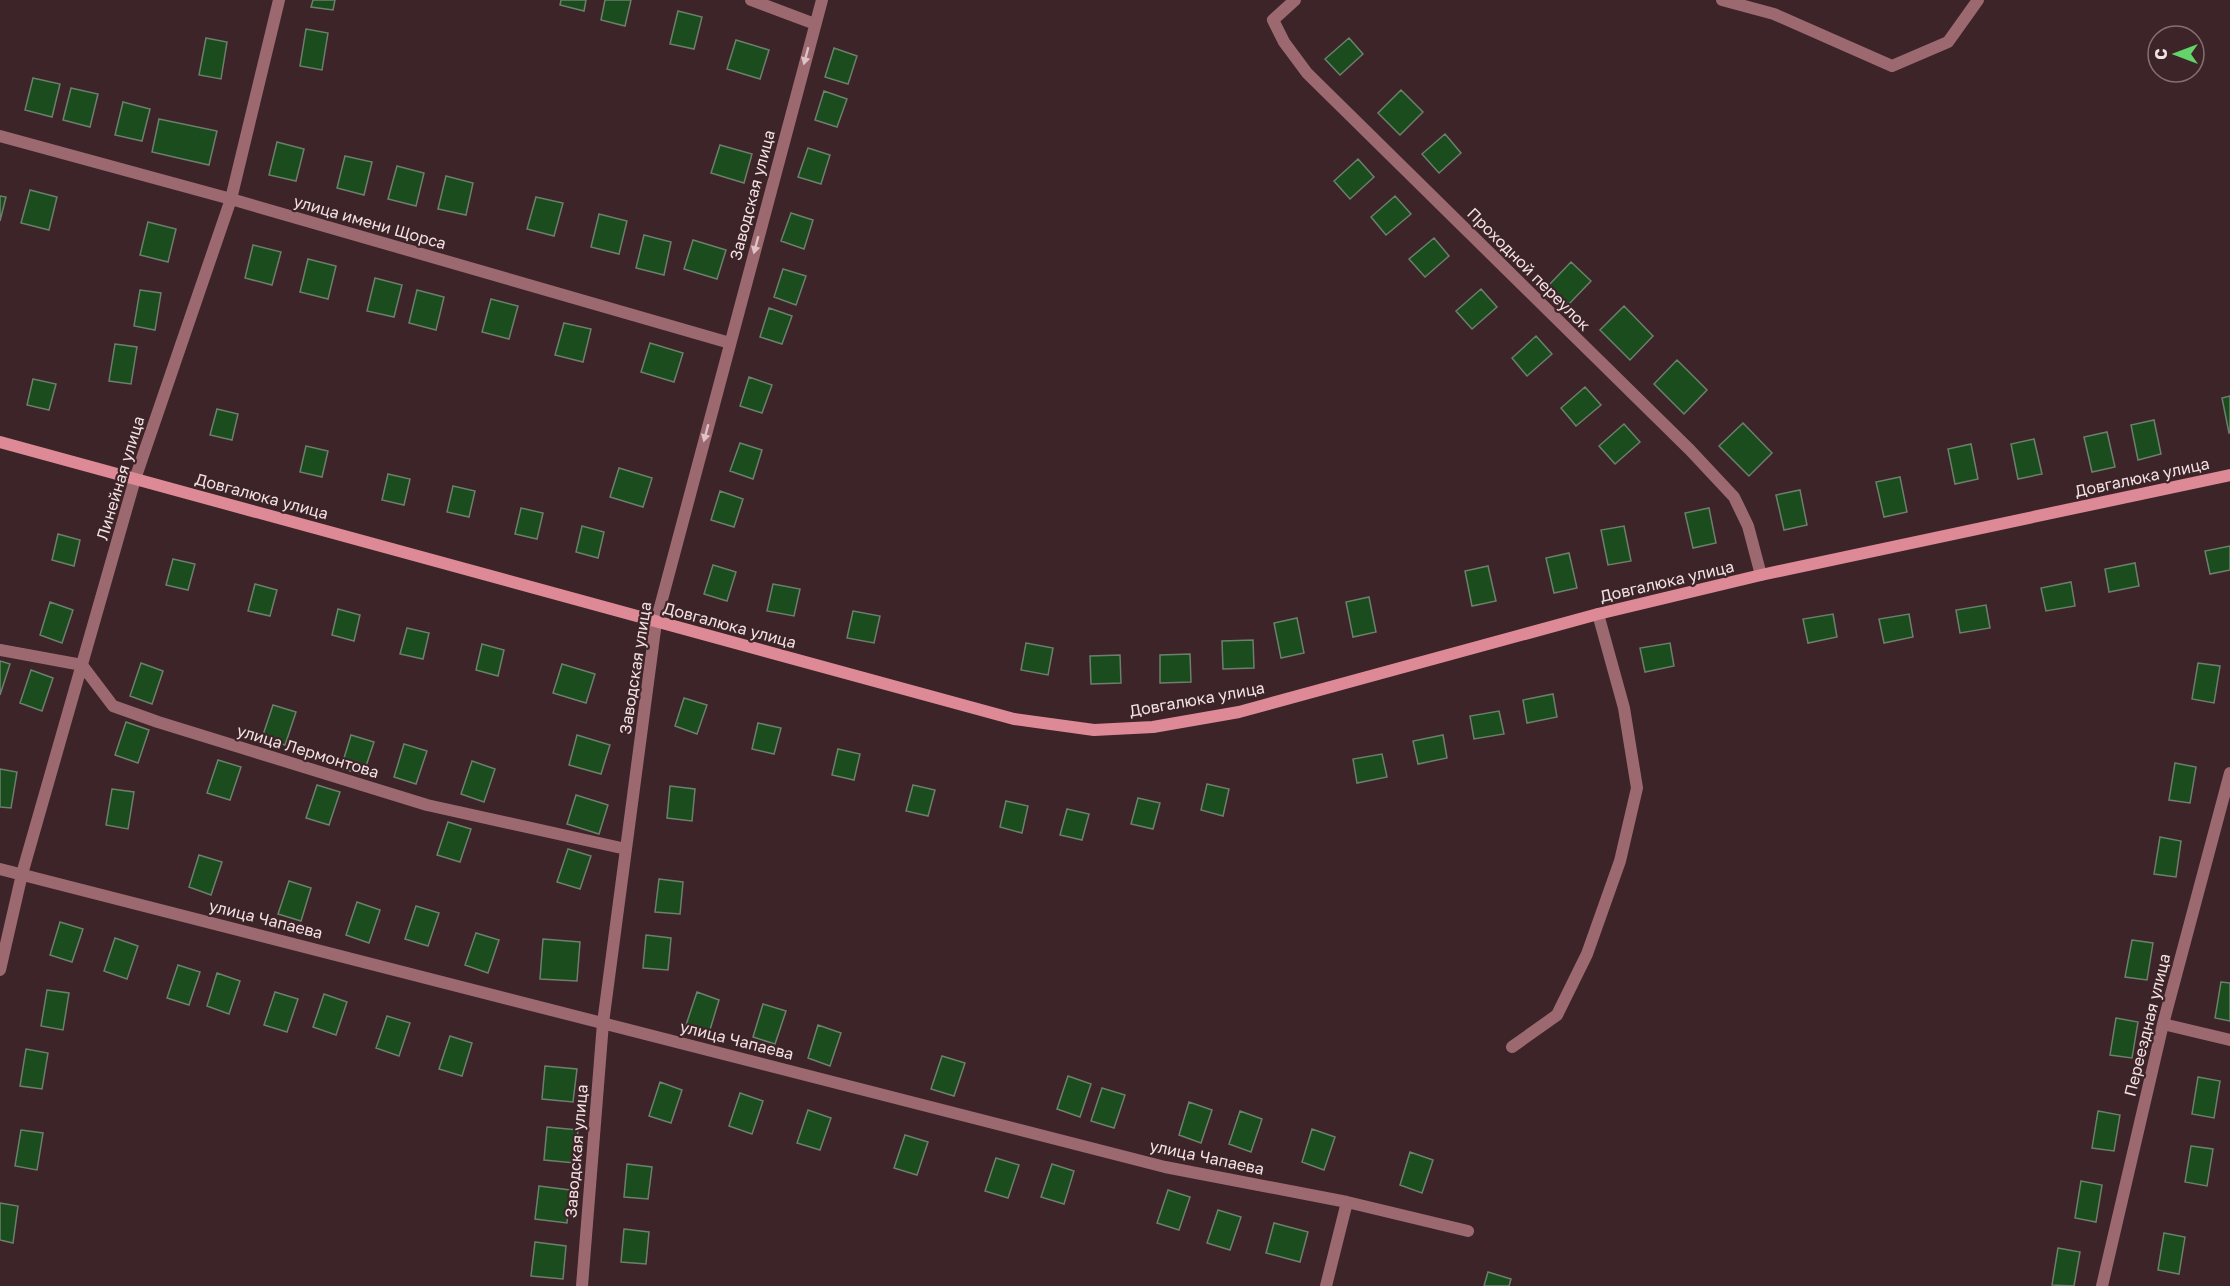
<svg xmlns="http://www.w3.org/2000/svg" width="2230" height="1286" viewBox="0 0 2230 1286" font-family="'Golos Text',sans-serif">
<style>
.building{fill:#1a4c1e;stroke:#6c7f6c;stroke-width:1.5}
.lines{fill:none;stroke-linecap:round;stroke-linejoin:round}
.street{stroke:#9d6970;stroke-width:12}
.secondary{stroke:#dd8a96;stroke-width:12}
.oneway{fill:#ddc3c6}
.labels{text-anchor:middle;stroke-width:4.5;stroke-linejoin:round;paint-order:stroke}
.street-label{font-size:16px;fill:#f2e1e3;stroke:#3d2428}
</style>
<rect width="100%" height="100%" fill="#3d2428"/>
<path class="building" d="M313,0H335L333,10L311,7Z
M561,0H586L584,11L560,5Z
M605,0H631L625,26L601,20Z
M678,11L702,17L694,49L670,44Z
M306,29L328,33L322,70L300,66Z
M206,38L227,42L221,79L199,75Z
M1349,38L1363,54L1340,75L1325,59Z
M736,40L769,50L760,79L727,69Z
M834,48L857,56L848,84L825,77Z
M33,78L60,84L52,117L25,110Z
M71,88L98,94L90,127L63,120Z
M1401,90L1423,112L1400,135L1378,113Z
M824,91L847,99L837,127L815,120Z
M123,102L150,109L142,141L115,135Z
M159,119L217,131L209,165L152,152Z
M1445,134L1461,153L1439,173L1422,154Z
M277,142L304,149L296,181L269,175Z
M720,145L752,154L744,183L711,173Z
M808,148L830,155L821,184L798,177Z
M345,156L372,162L364,195L337,188Z
M1358,159L1374,177L1350,199L1334,181Z
M397,166L424,173L416,206L388,199Z
M446,176L473,183L466,215L438,209Z
M30,190L57,197L49,230L21,223Z
M0,196L6,197L0,221Z
M1395,196L1411,214L1386,235L1371,217Z
M536,197L563,203L554,236L527,229Z
M791,213L813,220L804,249L781,241Z
M599,214L627,221L619,254L591,247Z
M148,222L176,229L168,262L140,255Z
M644,235L671,242L664,275L636,268Z
M1434,238L1449,256L1425,277L1409,259Z
M693,240L726,250L717,279L684,269Z
M253,245L281,252L272,285L245,278Z
M308,259L336,266L328,299L300,292Z
M1571,262L1591,281L1568,305L1548,286Z
M783,269L806,276L796,305L774,297Z
M375,278L402,285L394,317L367,311Z
M1481,289L1497,307L1472,329L1456,311Z
M140,290L161,293L155,330L134,326Z
M417,290L444,297L436,330L409,323Z
M491,299L518,306L509,339L482,332Z
M1624,306L1653,336L1630,360L1600,330Z
M769,308L792,316L782,344L760,337Z
M564,323L591,329L583,362L555,355Z
M1536,336L1552,354L1527,376L1512,358Z
M650,343L683,353L674,382L641,372Z
M115,344L137,347L131,384L109,381Z
M1677,360L1707,390L1684,414L1654,384Z
M749,377L772,385L762,413L740,406Z
M33,379L56,384L49,410L27,405Z
M1585,387L1601,405L1576,426L1561,408Z
M2230,396V432L2229,433L2222,398Z
M217,409L238,414L232,440L210,435Z
M2154,420L2161,454L2138,460L2131,425Z
M1743,423L1772,453L1749,476L1719,446Z
M1624,424L1640,442L1615,464L1599,446Z
M2107,432L2115,467L2092,472L2084,437Z
M2034,439L2042,474L2018,479L2011,444Z
M740,443L762,450L753,479L730,471Z
M1971,444L1978,479L1955,484L1948,449Z
M306,446L328,451L322,477L300,472Z
M619,468L652,478L643,507L610,497Z
M388,474L410,479L404,505L382,500Z
M1900,477L1907,512L1884,517L1876,482Z
M453,486L475,491L469,517L447,512Z
M1800,490L1807,525L1784,530L1776,495Z
M720,491L743,499L734,527L711,520Z
M521,508L543,513L537,539L515,534Z
M1709,508L1716,543L1693,548L1685,513Z
M582,526L604,532L598,558L576,552Z
M1624,526L1631,561L1608,565L1601,530Z
M58,534L80,540L74,566L52,560Z
M2230,546V570L2210,574L2205,551Z
M1569,553L1577,588L1554,593L1546,558Z
M173,559L195,564L188,590L166,585Z
M2135,563L2139,586L2109,592L2105,569Z
M713,565L736,572L727,601L704,594Z
M1488,566L1496,601L1472,606L1465,571Z
M2071,582L2075,606L2046,611L2041,588Z
M255,584L277,590L270,616L248,611Z
M773,584L800,589L794,616L767,611Z
M1369,597L1376,632L1353,637L1346,602Z
M50,602L73,610L62,643L40,635Z
M1986,605L1990,628L1960,633L1956,610Z
M338,609L360,615L354,641L332,635Z
M853,611L880,616L874,643L847,638Z
M1833,614L1837,637L1808,643L1803,619Z
M1909,614L1913,637L1884,643L1879,619Z
M1297,618L1304,653L1281,658L1274,623Z
M407,628L429,633L423,659L400,654Z
M1253,640L1254,668L1223,669L1222,641Z
M1026,643L1053,648L1048,675L1021,670Z
M1670,643L1674,666L1645,672L1640,648Z
M482,644L504,650L498,676L476,670Z
M1190,654L1191,682L1160,683V655Z
M1120,655L1121,683L1091,684L1090,656Z
M0,661L10,664L0,695Z
M141,663L163,671L152,704L130,696Z
M2198,663L2220,666L2214,703L2192,699Z
M562,664L595,674L586,703L553,693Z
M31,670L53,678L42,711L20,703Z
M1553,694L1557,717L1527,723L1523,700Z
M684,698L707,705L697,734L675,726Z
M273,705L296,712L285,745L262,738Z
M1499,711L1504,734L1474,739L1470,716Z
M126,722L149,730L138,763L115,755Z
M758,723L781,728L774,754L752,749Z
M351,735L374,742L363,775L341,768Z
M577,735L610,745L601,774L569,765Z
M1443,735L1447,758L1418,764L1413,741Z
M404,744L427,751L416,784L394,777Z
M838,749L860,754L854,780L832,775Z
M1382,754L1387,777L1357,783L1353,759Z
M218,760L241,767L230,800L207,793Z
M472,761L495,769L484,802L461,794Z
M2175,763L2196,767L2190,803L2169,800Z
M0,769L17,772L11,808L0,807Z
M1207,784L1229,789L1223,816L1201,810Z
M317,785L340,792L329,825L306,818Z
M913,785L935,790L928,816L906,811Z
M670,786L695,789L692,821L667,818Z
M112,789L134,792L128,829L106,825Z
M576,795L608,805L599,834L567,824Z
M1138,798L1160,803L1153,829L1131,824Z
M1006,801L1028,806L1022,833L1000,827Z
M1067,809L1089,814L1082,840L1060,835Z
M448,822L471,829L460,862L437,855Z
M2160,837L2181,841L2176,877L2154,874Z
M568,849L591,856L580,889L557,882Z
M199,855L222,862L211,895L189,887Z
M659,879L683,882L680,914L655,912Z
M289,881L311,888L301,921L278,914Z
M357,902L380,910L369,943L346,935Z
M416,906L439,913L428,946L405,939Z
M60,922L83,929L72,962L50,955Z
M476,933L499,940L488,973L465,965Z
M646,935L671,938L668,970L643,968Z
M115,938L138,946L127,979L104,971Z
M543,939L580,942L577,981L540,979Z
M2132,940L2153,943L2147,980L2125,977Z
M178,965L200,972L189,1005L167,998Z
M217,973L240,981L229,1014L207,1006Z
M2221,982L2230,983V1021L2215,1018Z
M47,990L69,993L63,1030L41,1026Z
M275,992L298,999L287,1032L264,1025Z
M697,992L719,1000L709,1033L686,1025Z
M324,994L347,1002L336,1035L313,1027Z
M763,1004L786,1011L775,1044L753,1037Z
M387,1016L410,1023L399,1056L376,1048Z
M2116,1018L2138,1022L2132,1058L2110,1055Z
M818,1025L841,1033L830,1066L808,1058Z
M450,1036L472,1043L462,1076L439,1069Z
M26,1049L48,1053L42,1089L20,1086Z
M942,1056L965,1063L954,1096L931,1089Z
M545,1066L577,1069L573,1102L542,1099Z
M1068,1076L1091,1084L1080,1117L1057,1109Z
M2198,1077L2220,1081L2214,1118L2192,1114Z
M660,1082L682,1090L671,1123L649,1116Z
M1102,1088L1125,1095L1114,1128L1091,1121Z
M740,1093L763,1101L752,1134L729,1126Z
M1189,1102L1212,1110L1201,1143L1179,1135Z
M808,1110L831,1118L820,1150L797,1143Z
M1240,1111L1262,1119L1251,1152L1229,1144Z
M2098,1111L2120,1115L2114,1151L2092,1148Z
M547,1127L578,1130L575,1163L544,1160Z
M1312,1129L1335,1137L1324,1170L1302,1162Z
M21,1130L43,1133L37,1170L15,1166Z
M905,1135L928,1142L917,1175L894,1168Z
M2191,1146L2213,1149L2207,1186L2185,1182Z
M1410,1152L1433,1160L1422,1193L1400,1185Z
M996,1158L1019,1165L1008,1198L985,1191Z
M627,1164L652,1167L648,1199L624,1197Z
M1052,1164L1074,1171L1064,1204L1041,1197Z
M2081,1181L2102,1185L2096,1222L2075,1218Z
M539,1186L570,1190L567,1223L535,1219Z
M1168,1190L1190,1197L1179,1230L1157,1223Z
M0,1203L18,1206L13,1243L0,1240Z
M1218,1210L1241,1217L1230,1250L1207,1243Z
M1274,1223L1308,1232L1300,1262L1266,1253Z
M624,1229L649,1232L646,1264L621,1262Z
M2164,1233L2185,1237L2179,1274L2158,1270Z
M535,1242L566,1246L563,1279L531,1276Z
M2058,1248L2080,1252L2074,1286L2052,1285Z
M1488,1272L1511,1279L1509,1286H1484Z"/>
<g class="lines">
<path class="street" d="M751,0L815,24
M1295,0L1273,20L1284,42L1307,73L1690,450L1734,497L1748,526L1761,575
M1722,0L1774,14L1892,66L1948,42L1978,0
M0,136L231,199L730,343
M0,650L82,665L113,706L158,722L427,805L626,849
M0,869L1165,1167L1347,1202L1468,1231
M0,970L22,874L135,479L231,199L279,0
M2163,1024L2230,1040
M1512,1047L1557,1015L1587,954L1620,861L1637,788L1624,708L1598,614
M582,1286L603,1023L656,622L822,0
M1326,1286L1347,1202
M2102,1286L2163,1024L2230,773"/>
<path class="secondary" d="M0,442L1014,719L1094,730L1153,727L1239,712L1598,614L1761,575L2230,475"/>
</g>
<defs><path id="oneway-solid" d="M-6-.8H1V-3.2L6.5 0L1 3.2V.8H-6Z" transform="scale(1.5)"/></defs>
<g class="oneway">
<use href="#oneway-solid" transform="translate(806 56) rotate(105)"/>
<use href="#oneway-solid" transform="translate(756 245) rotate(105)"/>
<use href="#oneway-solid" transform="translate(706 433) rotate(105)"/>
</g>
<g class="labels">
<g class="street-label">
<text transform="translate(752 195) rotate(-75)" y="6">Заводская улица</text>
<text transform="translate(370 222) rotate(16)" y="6">улица имени Щорса</text>
<text transform="translate(1529 269) rotate(45)" y="6">Проходной переулок</text>
<text transform="translate(2142 477) rotate(-12)" y="6">Довгалюка улица</text>
<text transform="translate(120 478) rotate(-73)" y="6">Линейная улица</text>
<text transform="translate(262 496) rotate(15)" y="6">Довгалюка улица</text>
<text transform="translate(1667 581) rotate(-13)" y="6">Довгалюка улица</text>
<text transform="translate(730 625) rotate(15)" y="6">Довгалюка улица</text>
<text transform="translate(635 668) rotate(-81)" y="6">Заводская улица</text>
<text transform="translate(1197 699) rotate(-10)" y="6">Довгалюка улица</text>
<text transform="translate(308 751) rotate(17)" y="6">улица Лермонтова</text>
<text transform="translate(266 919) rotate(14)" y="6">улица Чапаева</text>
<text transform="translate(2147 1025) rotate(-76)" y="6">Переездная улица</text>
<text transform="translate(737 1040) rotate(14)" y="6">улица Чапаева</text>
<text transform="translate(576 1151) rotate(-85)" y="6">Заводская улица</text>
<text transform="translate(1207 1157) rotate(12)" y="6">улица Чапаева</text>
</g>
</g>
<g transform="translate(2176 54) rotate(270)"><circle r="28" fill="#3d2428" stroke="#857073" stroke-width="1.5"/>
<path d="M0-4.5L10 22L0 15L-10 22Z" fill="#62d469"/>
<text y="-9" font-size="16" font-weight="bold" text-anchor="middle" fill="#f2e1e3">С</text>
</g>
</svg>
